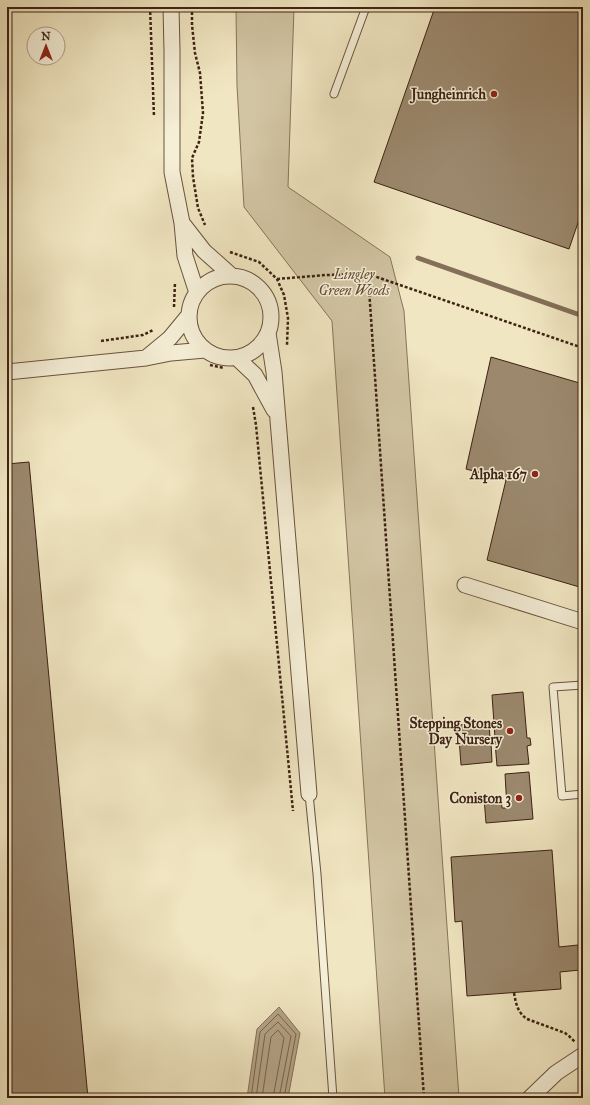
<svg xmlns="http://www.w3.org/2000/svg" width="590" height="1105" viewBox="0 0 590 1105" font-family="'IM FELL Great Primer',serif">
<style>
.green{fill:#d2c5a3;stroke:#88745b}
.water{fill:#b3a386;stroke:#846f58}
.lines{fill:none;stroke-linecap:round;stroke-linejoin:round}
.shore{stroke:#78624c;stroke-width:1}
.stream{stroke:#846f58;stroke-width:5}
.building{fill:#9b886d;stroke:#3e2213}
.service-casing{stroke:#6a533e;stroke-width:9}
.minor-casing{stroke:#6a533e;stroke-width:17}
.path{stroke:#3e2213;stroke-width:2.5;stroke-dasharray:3 2;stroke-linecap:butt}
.service{stroke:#f5efd7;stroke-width:7}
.minor{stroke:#f5efd7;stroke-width:15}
.poi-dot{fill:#8f2418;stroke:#f5efd7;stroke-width:1.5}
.labels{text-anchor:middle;stroke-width:3;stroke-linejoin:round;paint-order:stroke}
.poi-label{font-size:14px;font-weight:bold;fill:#3e2213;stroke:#f5efd7;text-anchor:end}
.park-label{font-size:14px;font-style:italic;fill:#634b37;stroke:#f5efd7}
</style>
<rect width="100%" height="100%" fill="#f0e6c1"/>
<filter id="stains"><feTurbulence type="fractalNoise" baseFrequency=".005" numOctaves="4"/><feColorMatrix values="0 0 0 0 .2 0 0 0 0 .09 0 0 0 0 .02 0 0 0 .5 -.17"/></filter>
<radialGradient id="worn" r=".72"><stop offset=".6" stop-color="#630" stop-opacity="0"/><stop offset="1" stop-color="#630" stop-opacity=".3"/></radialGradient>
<path class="green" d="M236,7H294L288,187L390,257L404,311L459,1098H385L332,321L244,207L237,86Z"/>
<path class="water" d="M279,1007L300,1033L288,1098H247L257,1029Z"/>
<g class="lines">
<path class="shore" d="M251,1098L260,1032L278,1014L296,1034L284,1098
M256,1098L265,1034L278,1022L291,1036L279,1098
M262,1098L271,1037L278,1030L284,1038L273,1098"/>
<path class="stream" d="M418,258L583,316"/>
</g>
<path class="building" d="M435,7H583V208L569,249L374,182Z
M491,357L583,384V588L487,560L506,480L466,469Z
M29,462L88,1098H7V464Z
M523,692L527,738H530L531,745L527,746L529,764L497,766L495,742L491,743L492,762L461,765L458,725L489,723L490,738H495L492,695Z
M529,772L533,819L486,823L484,798L501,797L502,808H507L505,774Z
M552,850L559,947L578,945L580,970L560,972L561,989L467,996L462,921L455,922L451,857Z"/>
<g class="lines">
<g class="service-casing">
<path id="service" d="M334,94L366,7
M583,685L553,687L562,796L583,794
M309,794L317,874L333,1098"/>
</g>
<g class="minor-casing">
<path id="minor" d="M171,7L172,51V172L182,223L185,256L197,293
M183,224L204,251L232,276
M189 317a41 41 0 1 1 82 0a41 41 0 1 1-82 0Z
M268,333L274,372L309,794
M147,357L170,338L189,315
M237,358L255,375L274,410
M7,372L146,358L171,353L205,350
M465,585L583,622
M530,1098L556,1073L583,1055"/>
</g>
<path class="path" d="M150,7L154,117
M192,7V25L195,53L200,73L203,113L199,142L192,158L193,177L198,208L205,225
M230,252L259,262L277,279L284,295L288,318L287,345
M368,274L424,1098
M277,279L326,275L368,274L583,348
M174,307L175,282
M101,341L143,335L153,330
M210,365L224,368
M253,407L256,425L293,811
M514,993C516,1003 517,1012 527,1019L565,1033L569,1036L575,1042"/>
<use href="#service" class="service"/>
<use href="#minor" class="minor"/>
</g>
<g class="poi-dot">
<circle cx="494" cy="94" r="4"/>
<circle cx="535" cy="474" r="4"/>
<circle cx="510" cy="731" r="4"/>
<circle cx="519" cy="798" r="4"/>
</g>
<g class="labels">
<g class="poi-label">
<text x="486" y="99">Jungheinrich</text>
<text x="527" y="479">Alpha 167</text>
<text x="502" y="728">Stepping Stones<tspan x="502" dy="16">Day Nursery</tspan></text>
<text x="511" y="803">Coniston 3</text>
</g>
<g class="park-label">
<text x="354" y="279">Lingley<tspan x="354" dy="16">Green Woods</tspan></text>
</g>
</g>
<rect width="590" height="1105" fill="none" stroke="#f0e6c1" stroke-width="24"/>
<rect x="8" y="8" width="574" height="1089" fill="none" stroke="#3e2213" stroke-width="2"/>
<rect x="12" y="12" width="566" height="1081" fill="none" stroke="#3e2213"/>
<g transform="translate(46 46)"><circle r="19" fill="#f5efd7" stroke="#ac9d89"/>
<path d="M0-3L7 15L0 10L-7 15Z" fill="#8f2418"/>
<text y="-6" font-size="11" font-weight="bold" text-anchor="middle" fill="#3e2213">N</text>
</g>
<rect width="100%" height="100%" filter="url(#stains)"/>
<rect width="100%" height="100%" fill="url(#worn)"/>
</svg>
